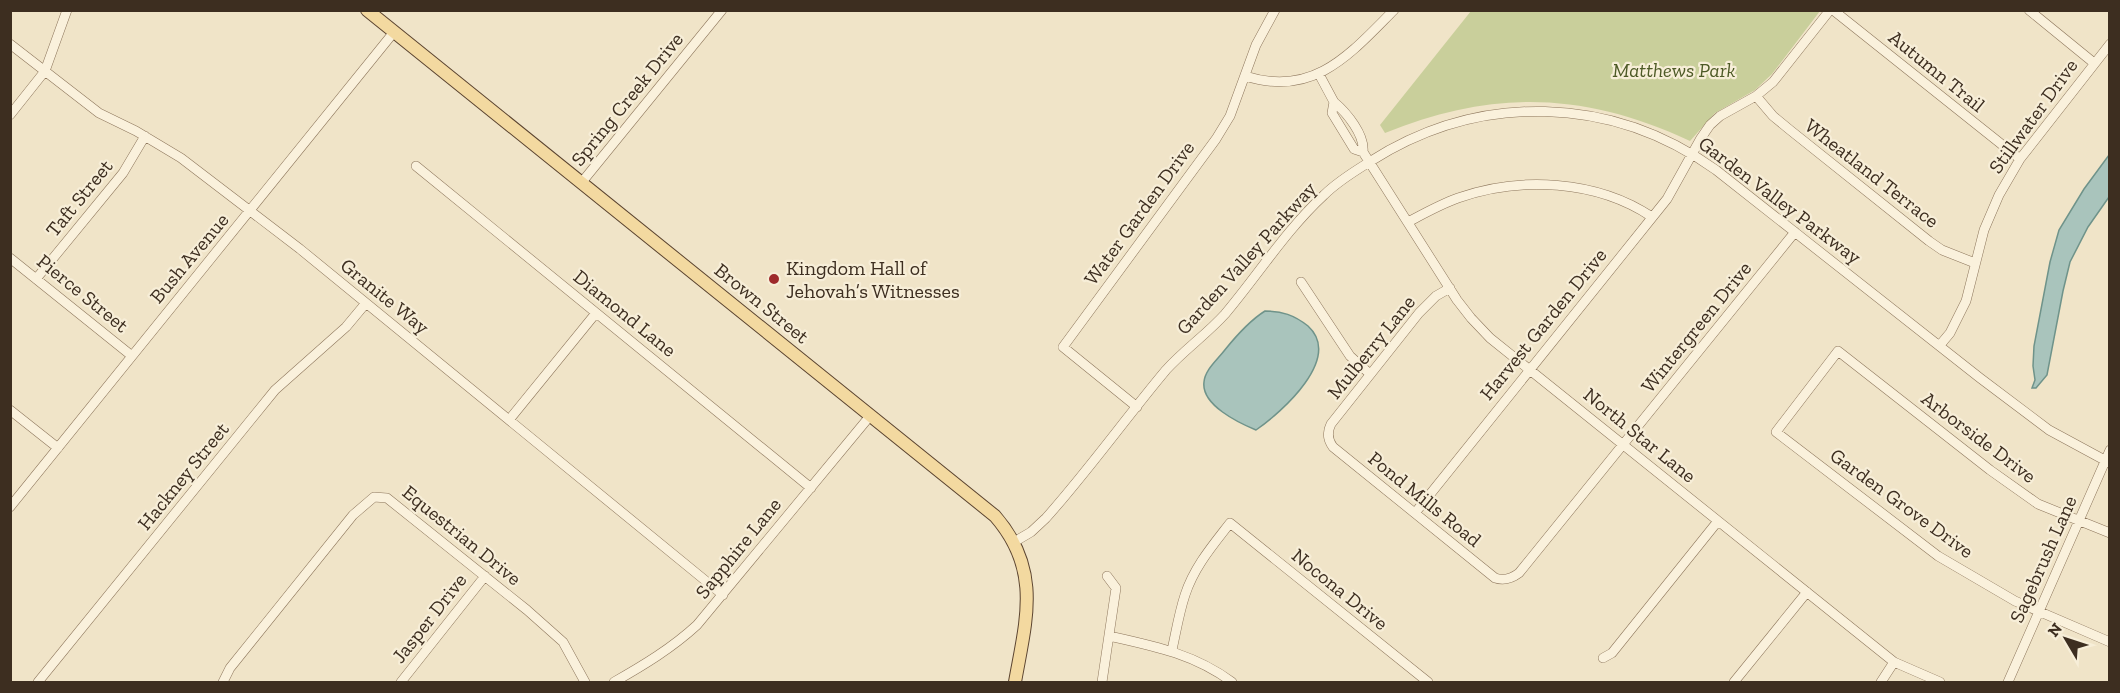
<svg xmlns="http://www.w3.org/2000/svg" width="2120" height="693" viewBox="0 0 2120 693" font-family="'Zilla Slab',serif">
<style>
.green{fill:#c9cf9b}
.water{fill:#a9c4bc;stroke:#6f938a;stroke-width:1.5}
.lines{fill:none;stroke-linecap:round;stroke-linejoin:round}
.minor-casing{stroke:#8d765c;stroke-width:10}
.major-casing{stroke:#5b4430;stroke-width:14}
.minor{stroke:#faf1dc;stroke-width:9}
.major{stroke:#f3d9a0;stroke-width:12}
.poi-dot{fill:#9e2a2b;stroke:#f7eed8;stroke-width:2}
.labels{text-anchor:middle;stroke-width:4.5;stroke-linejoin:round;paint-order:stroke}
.park-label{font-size:20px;font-style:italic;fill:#4d5a26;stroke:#f7eed8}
.street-label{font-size:20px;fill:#3d2e20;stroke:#f7eed8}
.poi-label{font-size:20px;fill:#3d2e20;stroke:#f7eed8;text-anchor:start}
</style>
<rect width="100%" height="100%" fill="#f0e4c8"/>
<path class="green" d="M1471,11V10L1820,11L1772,74L1755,90L1715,113L1690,141C1585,92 1493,89 1385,133L1380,125Z"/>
<path class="water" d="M2109,155V197L2088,227L2070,262L2063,291L2047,375L2036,388H2032L2035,380L2033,366L2034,346L2050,262L2059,230L2084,189Z
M1265,311C1282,311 1294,315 1308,326C1343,358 1282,412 1256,430C1239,423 1201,405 1204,382C1205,370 1217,360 1224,351C1236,336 1249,321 1265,311Z"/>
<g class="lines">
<g class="minor-casing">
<path id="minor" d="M1833,10L2020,159
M2029,10L2094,63
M10,44L99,113L136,131L181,158L300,249L723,595
M1319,74L1334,102
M1245,76C1314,98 1350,54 1394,10
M1756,96L1773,116L1790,130L1929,241L1942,250L1975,263
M10,115L45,71L67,10
M1363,152L1354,149L1332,113L1334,102C1347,113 1365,135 1363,152L1457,300L1471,318L1490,338L1894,662L1940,682
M416,166L811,488
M582,182L722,10
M1408,222C1425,213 1441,204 1458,198C1520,176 1597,180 1652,217
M10,258L132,356
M36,279L123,173L145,136
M1301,282L1350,356L1370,374
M1450,288L1436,296L1419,313L1331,424C1327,432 1327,439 1333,447L1495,578C1504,581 1511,579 1519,573L1795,232
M1940,345L1950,333L1966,301L1984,230L1999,195L2020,159L2110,44
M1137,407L1063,347L1216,139L1230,116L1256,45L1275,10
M10,410L58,448
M509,420L596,313
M10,507L394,32
M1415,513L1667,199L1701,138L1710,125L1720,116L1756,96L1773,82L1830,10
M2110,533L2038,504L1990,470L1838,351L1776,432L1938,556L2015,601L2110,642
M1014,542L1031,532L1046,518C1088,471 1125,419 1166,370C1184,350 1207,334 1225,314C1258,275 1286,230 1324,195C1338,181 1355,171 1371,161C1480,92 1611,95 1716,170L1980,378L2049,430L2110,463
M1109,636C1154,646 1194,654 1232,682
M1172,650C1176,632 1179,613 1185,595C1194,567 1213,545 1230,523L1428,682
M1603,658L1612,653L1718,521
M38,682L275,390L346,327L366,303
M223,682L230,668L353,515L374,497L387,498L527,610L563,642L585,682
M401,682L485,576
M614,682C644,665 672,648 697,625L870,416
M1102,682L1116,588L1107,576
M1734,682L1807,592
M1881,682L1894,662
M2008,682L2110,450"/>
</g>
<g class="major-casing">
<path id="major" d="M367,10L995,516C1042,570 1026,620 1015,682"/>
</g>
<use href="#minor" class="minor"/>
<use href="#major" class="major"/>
</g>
<circle class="poi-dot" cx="774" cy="279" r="6"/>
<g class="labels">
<g class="park-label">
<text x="1674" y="77">Matthews Park</text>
</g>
<g class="street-label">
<text transform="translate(1937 71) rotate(39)" y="7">Autumn Trail</text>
<text transform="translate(627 99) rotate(-51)" y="7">Spring Creek Drive</text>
<text transform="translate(2033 116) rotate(-54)" y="7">Stillwater Drive</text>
<text transform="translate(1872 173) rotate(38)" y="7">Wheatland Terrace</text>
<text transform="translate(79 198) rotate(-51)" y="7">Taft Street</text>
<text transform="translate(1780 200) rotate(37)" y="7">Garden Valley Parkway</text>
<text transform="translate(1139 213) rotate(-54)" y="7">Water Garden Drive</text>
<text transform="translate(189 258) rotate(-50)" y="7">Bush Avenue</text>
<text transform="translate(1246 258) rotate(-48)" y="7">Garden Valley Parkway</text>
<text transform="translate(83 293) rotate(39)" y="7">Pierce Street</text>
<text transform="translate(385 296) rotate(39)" y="7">Granite Way</text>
<text transform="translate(762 303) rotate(39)" y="7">Brown Street</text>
<text transform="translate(625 313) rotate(39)" y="7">Diamond Lane</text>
<text transform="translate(1543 324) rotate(-51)" y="7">Harvest Garden Drive</text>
<text transform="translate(1696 327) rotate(-51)" y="7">Wintergreen Drive</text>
<text transform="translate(1371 347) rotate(-51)" y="7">Mulberry Lane</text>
<text transform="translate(1640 435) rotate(39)" y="7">North Star Lane</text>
<text transform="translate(1979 437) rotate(37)" y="7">Arborside Drive</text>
<text transform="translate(183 476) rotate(-51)" y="7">Hackney Street</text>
<text transform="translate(1425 499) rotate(39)" y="7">Pond Mills Road</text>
<text transform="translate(1902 503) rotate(36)" y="7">Garden Grove Drive</text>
<text transform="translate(462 535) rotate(39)" y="7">Equestrian Drive</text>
<text transform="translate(738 548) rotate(-51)" y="7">Sapphire Lane</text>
<text transform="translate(2043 559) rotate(-66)" y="7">Sagebrush Lane</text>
<text transform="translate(1340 589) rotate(39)" y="7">Nocona Drive</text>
<text transform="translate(429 618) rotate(-52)" y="7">Jasper Drive</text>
</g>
<g class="poi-label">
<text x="786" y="275">Kingdom Hall of<tspan x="786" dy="23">Jehovah’s Witnesses</tspan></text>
</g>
</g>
<rect width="2120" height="693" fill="none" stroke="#3d2e20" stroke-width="24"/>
<g transform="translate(2066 639) rotate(309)" stroke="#f7eed8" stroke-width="4.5" paint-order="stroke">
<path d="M0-4.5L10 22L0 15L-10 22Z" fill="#3d2e20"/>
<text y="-9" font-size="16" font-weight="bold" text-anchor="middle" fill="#3d2e20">N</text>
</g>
</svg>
